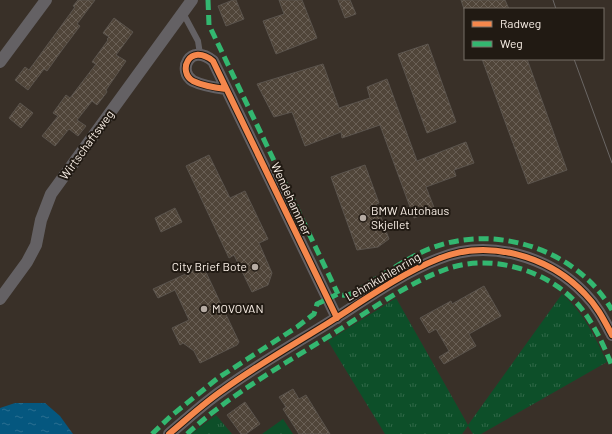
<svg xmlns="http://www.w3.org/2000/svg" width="612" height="434" viewBox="0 0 612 434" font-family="Barlow,sans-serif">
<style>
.grass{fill:url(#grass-tufts)}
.water{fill:url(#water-ripples)}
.building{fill:url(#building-cross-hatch);stroke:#5b544d}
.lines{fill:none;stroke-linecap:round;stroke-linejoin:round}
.lane{stroke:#646164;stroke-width:6}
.street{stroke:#646164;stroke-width:12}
.tram{stroke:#6b6765;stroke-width:1}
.quiet{stroke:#33b770;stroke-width:5;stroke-dasharray:10 5;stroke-linecap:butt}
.cycleway-casing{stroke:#211a13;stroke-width:8}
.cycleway{stroke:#f5874c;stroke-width:6}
.poi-dot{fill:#b6aca4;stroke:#211a13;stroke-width:1.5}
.labels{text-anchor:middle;stroke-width:4;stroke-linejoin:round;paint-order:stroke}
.street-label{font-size:12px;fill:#f9efe6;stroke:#211a13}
.poi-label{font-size:12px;fill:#f9efe6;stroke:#211a13;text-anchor:start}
</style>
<defs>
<pattern id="grass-tufts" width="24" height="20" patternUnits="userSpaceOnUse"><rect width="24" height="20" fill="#0d4f29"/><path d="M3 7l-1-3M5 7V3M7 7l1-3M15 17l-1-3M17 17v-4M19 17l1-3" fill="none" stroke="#316948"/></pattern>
<pattern id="water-ripples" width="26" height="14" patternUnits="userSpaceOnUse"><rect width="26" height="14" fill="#05577f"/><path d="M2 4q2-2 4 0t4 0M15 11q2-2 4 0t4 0" fill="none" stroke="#2a6f91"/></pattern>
<pattern id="building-cross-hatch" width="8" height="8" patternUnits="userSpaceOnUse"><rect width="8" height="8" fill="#504539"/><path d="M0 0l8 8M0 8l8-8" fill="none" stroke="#6a6056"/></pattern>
</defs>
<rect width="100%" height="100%" fill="#393028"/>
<path class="grass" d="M562,294C584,313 595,337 607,362L481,434H473L468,426L462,434H385L328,341L396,298L468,425Z
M216,415L232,434H191Z
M283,419L293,434H262Z"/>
<path class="water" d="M15,403H45L60,416L73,434H0V408Z"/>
<path class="building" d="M78,0H95L77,24L80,26L62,50L47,71L44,69L28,90L15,80L25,67L29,70L75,7L73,6Z
M233,0H236L244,19L226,26L218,6Z
M279,0H302L317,38L276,54L263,21L284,14Z
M338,0H350L356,14L345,18Z
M461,0H505L509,9H464Z
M114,18L133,32L116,55L126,61L106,90L107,92L97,105L92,101L77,120L86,126L78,136L69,129L55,146L42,136L58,116L53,113L66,95L70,98L96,64L92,62L108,40L107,39L109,37L103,33Z
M428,44L456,122L427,133L398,54Z
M482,59H527L567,170L528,184Z
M323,64L339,108L370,98L367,87L387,79L417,161L466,142L474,163L454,170L456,176L426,187L435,210L414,218L380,125L342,138L341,132L305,146L292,112L274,117L257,84Z
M20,103L33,113L21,128L9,118Z
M209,155L230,198L245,191L268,239L259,243L272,273L268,285L252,292L234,255L229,258L186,166Z
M365,165L379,203L376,204L389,239L378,247L357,250L331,177Z
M175,208L182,222L161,232L155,218Z
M203,266L239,342L237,345L200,363L194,351L183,343L180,345L172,328L189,320L175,290L158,298L153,289Z
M484,286L501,316L469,334L476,346L444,364L439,357L449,351L436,329L429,333L420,318L451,301L452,304Z
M293,389L299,399L306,395L330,434H299L283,409L286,407L279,397Z
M245,402L260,424L246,434H241L227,415Z"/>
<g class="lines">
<path class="lane" d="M183,13L198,41L200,54"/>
<path class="street" d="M0,62L46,0
M226,89C218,88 201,85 193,81C177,72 189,42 213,61L337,318
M0,299L27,262L36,245L41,220L51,194L192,0
M169,434C187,419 204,403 223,390C256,366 291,346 325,325C360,303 400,274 438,259C488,238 549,256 585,294C597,306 604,320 612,335"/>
<path class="tram" d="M553,0L556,9
M574,59L612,163"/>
<path class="quiet" d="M208,0L209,25L338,294
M152,434L171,416L218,378L297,327L314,314L317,304L338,294C345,297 351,294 357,291C378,278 400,263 422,252C488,221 575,246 612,310
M187,434C228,396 284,364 331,335C366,313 406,284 444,270C490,252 550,270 581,308C595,326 604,346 612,366"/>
<g class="cycleway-casing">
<path id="cycleway" d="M226,89C218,88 201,85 193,81C177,72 189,42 213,61L337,318
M169,434C187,419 204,403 223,390C256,366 291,346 325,325C360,303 400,274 438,259C488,238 549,256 585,294C597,306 604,320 612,335"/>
</g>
<use href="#cycleway" class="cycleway"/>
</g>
<g class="poi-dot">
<circle cx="363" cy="218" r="4"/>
<circle cx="255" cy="267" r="4"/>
<circle cx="204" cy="309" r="4"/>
</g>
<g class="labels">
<g class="street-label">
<text transform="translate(87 145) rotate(-54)" y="4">Wirtschaftsweg</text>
<text transform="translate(291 199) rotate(65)" y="4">Wendehammer</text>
<text transform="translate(383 277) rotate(-30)" y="4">Lehmkuhlenring</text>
</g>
<g class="poi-label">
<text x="371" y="215">BMW Autohaus<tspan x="371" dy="14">Skjellet</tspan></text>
<text x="247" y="271" text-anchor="end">City Brief Bote</text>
<text x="212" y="313">MOVOVAN</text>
</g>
</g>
<rect x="464" y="8" width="140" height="52" fill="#211a13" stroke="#776f67"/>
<rect x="472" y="21" width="20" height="6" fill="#f5874c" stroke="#776f67"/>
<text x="500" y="28" font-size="12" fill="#f9efe6">Radweg</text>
<rect x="472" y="41" width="20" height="6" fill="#33b770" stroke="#776f67"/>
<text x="500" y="48" font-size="12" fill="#f9efe6">Weg</text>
</svg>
